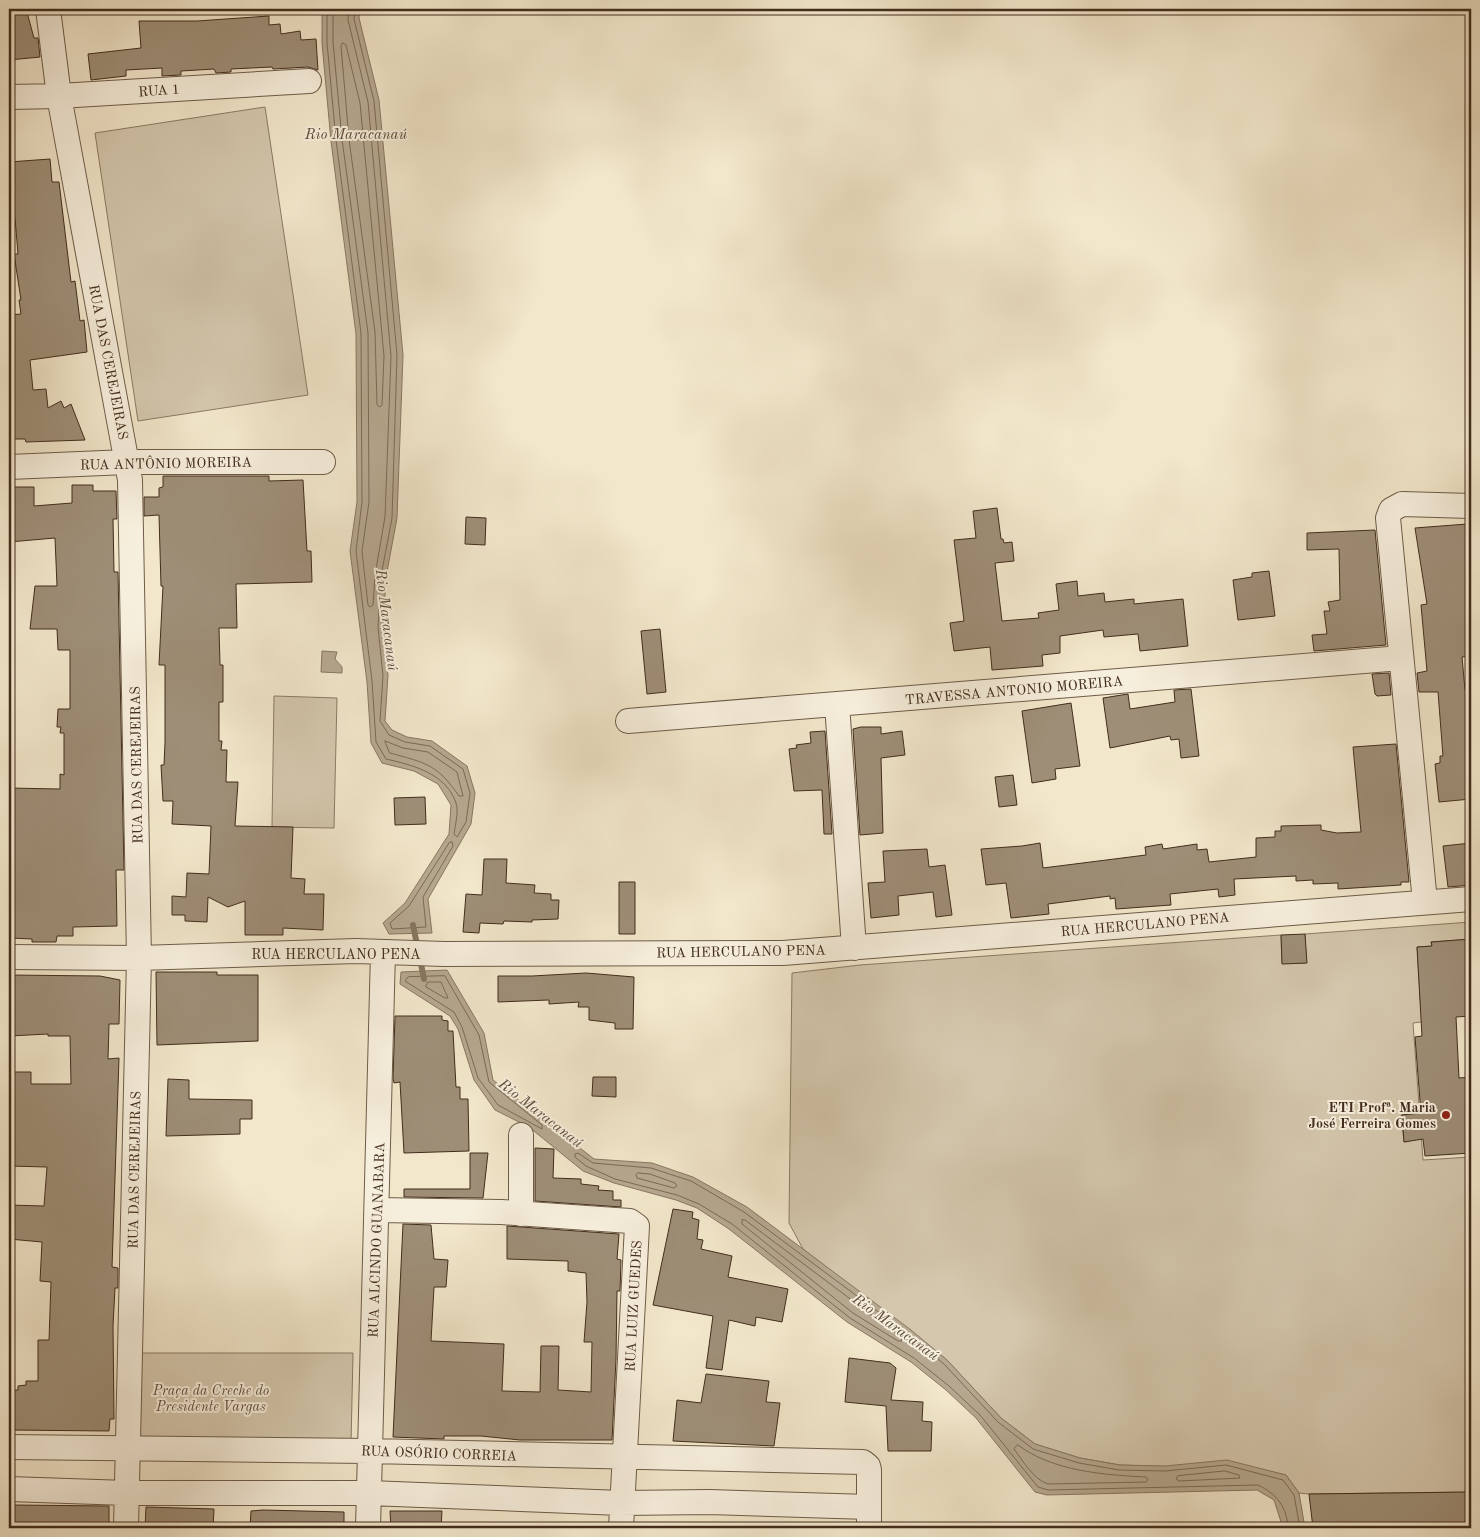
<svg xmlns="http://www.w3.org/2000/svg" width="1480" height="1537" viewBox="0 0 1480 1537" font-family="'Old Standard TT',serif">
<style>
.green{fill:#d4c7ad;stroke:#8b7a64;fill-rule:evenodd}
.water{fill:#b6a890;stroke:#887762}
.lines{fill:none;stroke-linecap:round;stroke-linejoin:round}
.shore{stroke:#7c6a56;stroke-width:1}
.stream{stroke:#887762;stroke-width:6}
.building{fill:#9e8e77;stroke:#422d1c}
.street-casing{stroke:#6e5c48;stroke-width:26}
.street{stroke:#f7efdd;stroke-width:24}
.poi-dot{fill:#8f2418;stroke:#f7efdd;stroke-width:2}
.labels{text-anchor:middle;stroke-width:4;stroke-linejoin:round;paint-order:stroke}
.street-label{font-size:14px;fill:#422d1c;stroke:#f7efdd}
.poi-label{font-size:14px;font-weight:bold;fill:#422d1c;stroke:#f7efdd;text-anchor:end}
.park-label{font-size:14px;font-style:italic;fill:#5f4c39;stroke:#f7efdd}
.water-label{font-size:15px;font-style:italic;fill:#5f4c39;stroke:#f7efdd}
</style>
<rect width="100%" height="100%" fill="#f2e7cb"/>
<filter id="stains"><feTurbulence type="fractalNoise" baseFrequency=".004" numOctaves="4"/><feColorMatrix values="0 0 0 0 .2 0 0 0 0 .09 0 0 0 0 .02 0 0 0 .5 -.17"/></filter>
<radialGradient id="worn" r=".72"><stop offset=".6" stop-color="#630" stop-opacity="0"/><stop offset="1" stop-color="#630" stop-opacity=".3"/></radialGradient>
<path class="green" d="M265,107L308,395L138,421L95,133Z
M274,696L337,698L334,828L272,827Z
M1471,922V939L1431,942L1432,946L1417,947L1421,1013L1436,1020L1413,1023L1423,1160L1471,1157V1492L1309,1494L1299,1493L1286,1475L1263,1470L1120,1465L1080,1458L1035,1444L1001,1418L947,1360L803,1249L789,1223L792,973L860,965L1281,935L1282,963H1306L1305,934ZM1413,1114L1410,1141L1404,1142L1401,1115Z
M135,1353H353L351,1444L131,1441Z"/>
<path class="water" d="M322,9H360L359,18L379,100L403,355L397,518L386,577L383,628L388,675L385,721L392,730L407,737L432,741L467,766L475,793L471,824L428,899L432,933L389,934L383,923L405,903L449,834L451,805L438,784L414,771L382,763L371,743L367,682L350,551L357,502L356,334L331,141L322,43Z
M322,651L337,652L335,659L342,667V673L321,672Z
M447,970L484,1033L493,1080L594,1159L652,1163L693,1177L747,1207L911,1330L947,1360L1001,1418L1035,1444L1080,1458L1120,1465L1165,1466L1227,1460L1286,1475L1299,1493L1305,1528H1283L1274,1500L1257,1490L1047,1495L1035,1492L976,1418L946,1390L911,1362L847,1322L729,1229L697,1208L676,1200L614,1183L583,1171L529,1127L495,1110L474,1080L458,1029L450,1016L400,984L401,972Z"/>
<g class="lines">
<path class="shore" d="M327,9V43L336,140L361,333L362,502L356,551L372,681L376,742L386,759C412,765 446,773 456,803C459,811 455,826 454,834L457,837L466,822L470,793L463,769L430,746L405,742L389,735L380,721L383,676L378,627L381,576L392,518L397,355L374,101L354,19L355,9
M333,9V42L342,139L368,333L369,502L362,551L368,605L370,607L373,605L375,575L385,517L391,356L368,102L348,20L349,9
M343,43L346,45L360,103L384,356L382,405L380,407L377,405L375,332L349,139L341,46Z
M385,741L403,748L428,752L457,772L463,796H459C437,764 426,763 390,753Z
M452,842L453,846L423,897L426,927L392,929L390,923L409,906L449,843Z
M445,976L479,1035L489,1082L542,1125V1129L498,1105L478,1078L462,1027L454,1012L405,981L408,977Z
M428,982H441L448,998H445L426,987Z
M638,1173L650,1174L675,1183L677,1186L674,1188L637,1178L636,1175Z
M745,1220L901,1337L902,1341H898L853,1313L742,1224V1220Z
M1018,1445C1052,1471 1104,1475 1146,1477L1148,1480L1146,1482L1048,1484C1033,1479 1023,1461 1014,1449Z
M1225,1471L1239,1475L1240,1478L1179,1481L1176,1479L1178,1476Z
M1288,1528C1287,1507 1277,1494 1258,1485L1048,1490L1038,1487L980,1415L949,1386L914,1358L850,1318L732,1224L699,1204L677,1195L615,1179L586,1166L575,1157V1154L578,1153L593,1163L651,1168L691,1181L744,1212L908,1334L944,1364L998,1422L1033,1449L1079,1463L1119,1470L1165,1471L1226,1465L1283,1480L1294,1495L1300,1528"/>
<path class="stream" d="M413,925L424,979"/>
</g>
<path class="building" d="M9,9H26L34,38H38L40,57L9,60Z
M269,16V25L280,24L281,34L300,31L301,40L316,39L318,70L308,67L273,69L272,67L231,69V72L216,73L214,69L181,71V75L162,76V68L126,70V76L91,80L88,54L141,48L139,21H197Z
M50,159L52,182H59L71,282L75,281L80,321L84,320L87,352L30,360L33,390L46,389L48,408L61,401L64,408L71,404L85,440L26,442L25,439H9V315L21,314L19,300H21L14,254H18L15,218L9,219V162Z
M163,476H269V481L303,480L307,551H311L312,582L236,584L237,628H219L220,665H223V702H219V741H222L221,750H227L226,782H238L235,826L293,827L291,878L305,879L304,894H324L323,930L283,928V935H245V901L228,907L208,897L207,922L185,921V915H172V896L186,897L187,873L209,874L211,826L172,824L173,801H163L161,765H164L165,743V665H159L163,586H161L159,515L144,516V497H159V488L163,487Z
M72,485H93V491H116L117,519H113L114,572H118L124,870H116L117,926L73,927V936H57L56,942H32V939L10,938L9,788L60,789V774L64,775V733H60L61,727H57L58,709H70V650H58L57,629H30L35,586H57L55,538L9,542V487H34V506L72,503Z
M997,508L1001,539H1003L1004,543L1012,542L1014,561L995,563L1002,621L1039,618L1038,613L1059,610L1056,584L1077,581L1078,596L1104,593L1105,602L1134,599V604L1183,599L1188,646L1140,651L1138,634L1104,637L1103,630L1060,636V653L1042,655L1043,666L992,670L990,647L954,651L950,623L964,621L954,540L976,538L973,511Z
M466,517L486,518L485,545L465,544Z
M1467,524L1471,572V656L1462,657L1465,690L1471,689V799L1439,802L1435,764L1440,763V756H1443L1438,692H1419L1417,673L1427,671L1421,605L1427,604L1415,528Z
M1375,530L1386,645L1314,651L1312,635L1327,634L1324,611H1330L1328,602L1340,600L1339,549L1307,550V533Z
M1269,571L1275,616L1238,620L1233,580L1252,577V573Z
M660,629L666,692L647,694L641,631Z
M1389,673L1391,695L1377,696L1375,694L1372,674Z
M1191,689L1199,756L1181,758L1179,739L1171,740L1170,736L1110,748L1103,698L1128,694L1130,709L1175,702L1174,690Z
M1071,703L1080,766L1055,769L1056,779L1032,783L1022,711Z
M861,727H881V734L902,731L905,755L881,758L883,833L860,835L853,729Z
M825,731L832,834H824L822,790L794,791L789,749L797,748L796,745L811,743L810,732Z
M1396,744L1409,882H1401V885L1338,889V883L1313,884V880L1296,881V876L1234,879L1235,895L1219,897L1218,889L1170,894L1171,905L1116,909L1115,898L1110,899V896L1048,904L1049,914L1011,918L1006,883L986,885L981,849L1022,846L1040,843L1043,868L1146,855L1145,847L1162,844L1163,849L1197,844V850L1207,849L1209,862L1256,857V838L1275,837V831H1281V826L1321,825V830L1337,833L1361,832L1353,747Z
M1013,775L1017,805L999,807L995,777Z
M425,797L426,824L395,825L394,798Z
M1471,843V885L1448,887L1443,846Z
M927,849L929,867L945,865L952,915L936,917L933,892L898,896L899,915L871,918L868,883L885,882L883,851Z
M484,859H507L506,883L535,885L534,893L551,894V900H559L558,919L532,920V922L504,921L503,924L480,923L479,933L463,932L466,894L482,895Z
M619,882H635V934H619Z
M1305,934L1307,963L1282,964L1281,935Z
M1471,939V1016L1456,1017L1459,1078L1471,1077V1153L1425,1156L1423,1139L1404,1142L1402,1115L1421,1113L1415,1037L1422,1036L1417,947L1432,946L1431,942Z
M156,972H217V975H258V1041L157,1045Z
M586,973L634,977L633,1029H615V1023L589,1020V1007H578L579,1002L549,1004V1000L498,1002V976H532Z
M9,975L100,976L120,980L119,1024H109L108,1059L119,1058L112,1267L118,1268V1288H115L113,1326L114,1419H110L109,1431L9,1430V1390H18V1386L26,1385V1381H38V1340H49L51,1282L40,1281L42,1242L9,1239V1205L44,1206L47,1167L9,1166V1127H11V1115H13L14,1072H31V1084H71L70,1036H48V1034L9,1036Z
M395,1016H442V1020L448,1021V1031H453L456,1087H460V1099H468L469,1151L404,1153L400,1082L394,1083L393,1078Z
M593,1077H616V1097L592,1096Z
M168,1079L189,1080V1099L252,1100V1119H240V1134L166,1136Z
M535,1148L554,1149L553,1178L581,1179V1184L599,1186L598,1190L613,1191V1200H621V1207L535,1201Z
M470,1153H488L483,1198L404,1197V1189H470Z
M673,1209L693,1212L692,1218L699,1220L697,1239L703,1240L701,1249L732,1256L728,1277L788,1289L782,1322L756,1317L755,1326L729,1320L722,1370L706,1368L713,1316L653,1305Z
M403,1224L431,1225L434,1259L448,1260L446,1287H434L431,1341L504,1344L502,1391L540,1392L541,1346H559L558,1390L591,1392L592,1342H584L587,1302L586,1273L568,1271V1261L507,1259V1226L619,1234L617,1259L621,1260L620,1291H617L616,1359L612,1440H520L481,1436H444V1439L393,1437Z
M849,1358L890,1363L896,1368L891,1400L923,1402L922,1421L932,1422L931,1451H888L886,1406L845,1402Z
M706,1374L769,1381L766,1402L780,1403L774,1446L673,1441L677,1400L701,1403Z
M1471,1492V1528H1313L1309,1494Z
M14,1505L109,1506V1528H13Z
M146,1507L214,1509L213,1528H145Z
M263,1510L344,1512V1528H250L251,1511Z
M390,1511H442L441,1528H391Z"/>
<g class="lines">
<g class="street-casing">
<path id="street" d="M48,9L59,96L130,480L139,958L126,1528
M9,97L59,96L309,81
M9,467L127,462H323
M837,704L854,948
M628,721L1401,658
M1425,902L1388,518L1391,510L1402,504L1471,506
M9,957L139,958L356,951L444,954L783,953L1471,899
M521,1135V1214
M377,1210L501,1212L630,1221L637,1226L621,1528
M9,1447L370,1451L863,1462L868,1466L869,1470V1528
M9,1489L127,1493H369L621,1503L709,1502L869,1507
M368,1528L383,952"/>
</g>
<use href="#street" class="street"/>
</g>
<circle class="poi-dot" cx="1446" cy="1115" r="5"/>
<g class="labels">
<g class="street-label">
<text transform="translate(159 90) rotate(-4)" y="5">RUA 1</text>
<text transform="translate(109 362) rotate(79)" y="5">RUA DAS CEREJEIRAS</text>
<text transform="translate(166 463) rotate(-1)" y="5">RUA ANTÔNIO MOREIRA</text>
<text transform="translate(1014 690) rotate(-5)" y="5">TRAVESSA ANTONIO MOREIRA</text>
<text transform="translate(136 765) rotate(-91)" y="5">RUA DAS CEREJEIRAS</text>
<text transform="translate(1145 924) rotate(-5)" y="5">RUA HERCULANO PENA</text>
<text transform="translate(741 951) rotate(-1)" y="5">RUA HERCULANO PENA</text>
<text x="336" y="959">RUA HERCULANO PENA</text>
<text transform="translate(134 1170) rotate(-89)" y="5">RUA DAS CEREJEIRAS</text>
<text transform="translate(376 1240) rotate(-88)" y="5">RUA ALCINDO GUANABARA</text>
<text transform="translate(633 1306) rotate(-87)" y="5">RUA LUIZ GUEDES</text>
<text transform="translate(439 1453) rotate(2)" y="5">RUA OSÓRIO CORREIA</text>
</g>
<g class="poi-label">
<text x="1436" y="1112">ETI Profª. Maria<tspan x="1436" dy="16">José Ferreira Gomes</tspan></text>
</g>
<g class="park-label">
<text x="211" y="1395">Praça da Creche do<tspan x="211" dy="16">Presidente Vargas</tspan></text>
</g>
<g class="water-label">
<text x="356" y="139">Rio Maracanaú</text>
<text transform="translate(387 620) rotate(83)" y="5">Rio Maracanaú</text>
<text transform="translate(541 1113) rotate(38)" y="5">Rio Maracanaú</text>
<text transform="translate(896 1327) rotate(36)" y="5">Rio Maracanaú</text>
</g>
</g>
<rect width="1480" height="1537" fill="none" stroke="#f2e7cb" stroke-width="30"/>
<rect x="10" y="10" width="1460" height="1517" fill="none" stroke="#422d1c" stroke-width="2.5"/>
<rect x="15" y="15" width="1450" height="1507" fill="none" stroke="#422d1c"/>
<rect width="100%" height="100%" filter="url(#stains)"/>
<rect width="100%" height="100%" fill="url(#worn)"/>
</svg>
